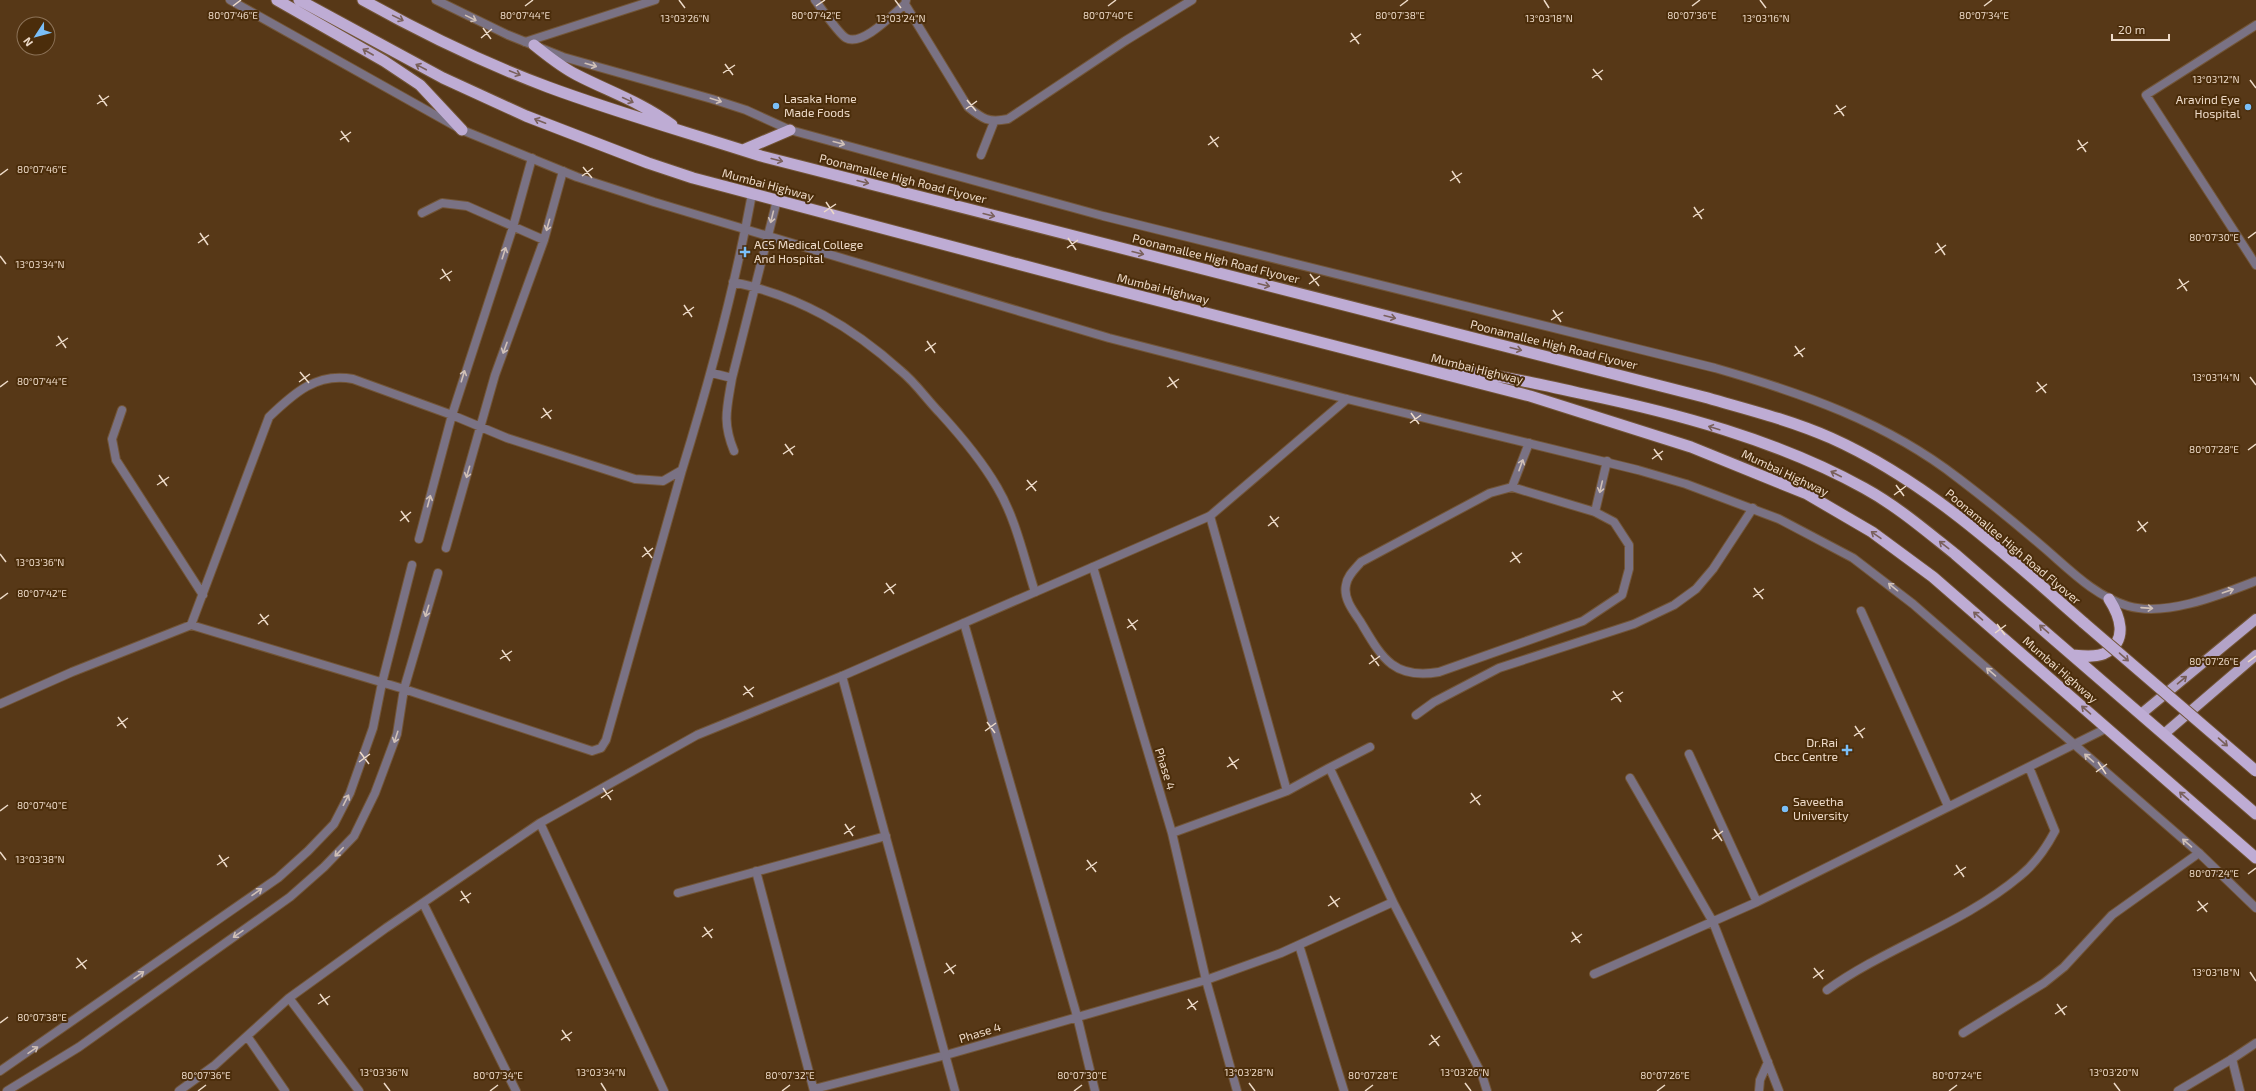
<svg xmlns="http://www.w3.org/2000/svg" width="2256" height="1091" viewBox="0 0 2256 1091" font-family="'Exo 2',sans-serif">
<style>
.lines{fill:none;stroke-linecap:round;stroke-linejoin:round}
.service-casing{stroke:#725537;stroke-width:10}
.minor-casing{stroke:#725537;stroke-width:10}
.tertiary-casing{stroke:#725537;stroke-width:10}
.primary-casing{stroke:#725537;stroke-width:12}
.trunk-casing{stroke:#725537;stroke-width:13}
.service{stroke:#7a7284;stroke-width:8}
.minor{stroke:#7a7284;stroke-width:8}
.tertiary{stroke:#7a7284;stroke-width:8}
.primary{stroke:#b3a3c7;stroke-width:10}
.trunk{stroke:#beacd4;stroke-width:11}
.trunk-bridge-casing{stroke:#725537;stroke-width:13;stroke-linecap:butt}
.trunk-bridge{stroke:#beacd4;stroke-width:11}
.oneway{stroke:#79605b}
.oneway2{stroke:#d0c0b7}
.oneway3{stroke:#755c56}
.ticks{fill:none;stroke:#eddac8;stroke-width:1.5}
.poi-dot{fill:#7abff8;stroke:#4b2d0b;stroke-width:1.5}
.labels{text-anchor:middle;stroke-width:4;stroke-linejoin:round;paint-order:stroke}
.poi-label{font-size:12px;fill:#eddac8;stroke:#4b2d0b;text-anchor:start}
.street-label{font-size:12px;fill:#eddac8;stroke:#4b2d0b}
.ticks-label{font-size:10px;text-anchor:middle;fill:#eddac8;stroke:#4b2d0b;stroke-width:4;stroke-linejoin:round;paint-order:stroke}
</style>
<rect width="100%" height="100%" fill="#573817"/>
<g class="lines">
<g class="service-casing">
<path id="service" d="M815,0C821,8 839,34 846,38C862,47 893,14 905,4L906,0
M905,4L968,107C983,119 988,123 1008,119L1125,41L1192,0
M2256,25L2146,95L2256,265
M525,42L655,0
M981,155L994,122
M422,213L442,203L467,206L544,240
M733,282C799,296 851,326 901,371C916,383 927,400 940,413C961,436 982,461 997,487C1016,519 1024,558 1035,592
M712,373L732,378L777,200
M732,378C727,408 722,422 734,451
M122,410L112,439L116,460L203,595
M1512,487L1595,512L1614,522L1629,545V569L1622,595L1583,621L1439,672C1392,680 1381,656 1360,621C1353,611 1343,598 1346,585C1347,576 1355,569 1361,562L1490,493Z
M1512,487L1529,443
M1595,512L1607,461
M419,539L452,415L513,227L532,158
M446,548L495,375L544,240L563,171
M1861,611L1948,806
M191,625L269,417C294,393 317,372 353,379L452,415L507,438L635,479L663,481L682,470C710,379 735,287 752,194
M0,704L72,672L191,625L404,689L592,751L601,748L606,740L682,470
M1416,715L1434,702L1499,668L1634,624L1674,605L1696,589L1713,569L1753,508
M1689,754L1757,902
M1630,778L1713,922L1779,1091
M1594,974L1757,902L2107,728
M1827,990C1887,947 1963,924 2020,876C2035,864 2046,848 2055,831L2029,767
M1963,1033L2044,983L2064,967L2112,915L2199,853
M0,1071L278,878L308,851L334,824L350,793L373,728L382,683L412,565
M7,1091L79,1047L290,897L324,867L354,836L375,793L397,734L404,689L438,573
M1759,1091L1760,1080L1768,1062
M2178,1091L2232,1059L2256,1043"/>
</g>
<g class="minor-casing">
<path id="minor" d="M1093,567L1172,833L1206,980L1237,1091
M964,623L1077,1016L1095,1091
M1329,768L1370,747
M1172,833L1287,791
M756,871L814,1091
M678,893L886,836
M1393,902L1482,1075L1487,1091
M423,903L516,1091
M1299,945L1344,1091
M289,998L359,1091
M247,1036L285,1091
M2232,1059L2240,1091
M814,1089L946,1055L1206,980L1281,953L1393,902L1331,771L1329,768L1287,791L1210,516
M179,1091L215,1065L289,998L386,928L540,823
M664,1091L540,823L697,735L842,676"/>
</g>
<g class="tertiary-casing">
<path id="tertiary" d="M230,0L462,130L577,177L654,202L1109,338L1347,399L1638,470L1686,484L1779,519L1853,558L1913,604L2199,853L2256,908
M436,0L508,35L563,57L712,99L746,110L790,130L1103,216L1715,368C1802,393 1886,422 1958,478C1987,500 2015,523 2042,546C2068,568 2094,596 2128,606C2166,617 2220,595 2256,581
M955,1091L842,676L1210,516L1347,399"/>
</g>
<g class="primary-casing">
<path id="primary" d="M2141,714L2256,619
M2164,734L2256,655"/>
</g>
<g class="trunk-casing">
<path id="trunk" d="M277,0L384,61L420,85L462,130
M299,0L443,78L526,116L648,163L693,178L1097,285L1530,396L1691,447L1807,494L1872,532L1933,577L2256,858
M363,0C422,33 484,63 548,87C618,113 690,133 761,156L1704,397C1746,409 1790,420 1831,438C1927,481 2005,554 2084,623
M534,45C548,56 561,67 577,75C608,91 643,103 672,125
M743,150L790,130
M1457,371C1499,375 1539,384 1579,393C1676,413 1777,440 1864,488C1897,506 1926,531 1955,554L2256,814
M2073,655C2083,656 2098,658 2107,652C2128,639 2120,616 2109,599"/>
</g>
<use href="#service" class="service"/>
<use href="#minor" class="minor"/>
<use href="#tertiary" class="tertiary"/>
<use href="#primary" class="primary"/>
<use href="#trunk" class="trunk"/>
<g class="trunk-bridge-casing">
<path id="trunk-bridge" d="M2084,623L2256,771"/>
</g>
<use href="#trunk-bridge" class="trunk-bridge"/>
</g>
<defs><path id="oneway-shaft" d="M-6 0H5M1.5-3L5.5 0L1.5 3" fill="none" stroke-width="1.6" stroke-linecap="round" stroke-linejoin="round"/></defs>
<g class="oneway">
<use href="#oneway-shaft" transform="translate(398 18) rotate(26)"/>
<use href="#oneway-shaft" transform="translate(368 52) rotate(-150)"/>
<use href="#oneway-shaft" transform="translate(421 67) rotate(-152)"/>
<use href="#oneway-shaft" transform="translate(515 73) rotate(22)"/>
<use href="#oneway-shaft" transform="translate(628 100) rotate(25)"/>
<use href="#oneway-shaft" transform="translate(540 121) rotate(-159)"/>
<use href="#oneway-shaft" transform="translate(777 160) rotate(14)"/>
<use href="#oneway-shaft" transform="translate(863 182) rotate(14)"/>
<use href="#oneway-shaft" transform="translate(989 215) rotate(14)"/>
<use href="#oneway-shaft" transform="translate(1138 253) rotate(14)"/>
<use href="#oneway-shaft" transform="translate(1264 285) rotate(14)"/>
<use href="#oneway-shaft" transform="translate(1390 317) rotate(14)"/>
<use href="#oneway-shaft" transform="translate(1516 349) rotate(14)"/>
<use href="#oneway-shaft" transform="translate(1714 428) rotate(-163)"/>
<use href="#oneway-shaft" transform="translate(1836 474) rotate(-153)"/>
<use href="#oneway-shaft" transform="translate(1876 535) rotate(-145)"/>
<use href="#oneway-shaft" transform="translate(1944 545) rotate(-142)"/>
<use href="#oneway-shaft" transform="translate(1978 616) rotate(-139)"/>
<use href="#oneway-shaft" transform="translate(2044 629) rotate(-139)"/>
<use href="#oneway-shaft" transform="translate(2124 657) rotate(41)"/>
<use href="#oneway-shaft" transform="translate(2086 710) rotate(-139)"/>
<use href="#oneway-shaft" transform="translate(2223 742) rotate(41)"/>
<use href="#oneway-shaft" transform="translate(2184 796) rotate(-139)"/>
</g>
<g class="oneway2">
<use href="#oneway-shaft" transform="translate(471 18) rotate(26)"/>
<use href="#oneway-shaft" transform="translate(591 65) rotate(16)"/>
<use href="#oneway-shaft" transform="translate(716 100) rotate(18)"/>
<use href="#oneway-shaft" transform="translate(839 143) rotate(15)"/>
<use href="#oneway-shaft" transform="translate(772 217) rotate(104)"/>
<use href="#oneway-shaft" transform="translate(548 225) rotate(106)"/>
<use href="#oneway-shaft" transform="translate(504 253) rotate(-72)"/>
<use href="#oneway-shaft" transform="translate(505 348) rotate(110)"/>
<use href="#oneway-shaft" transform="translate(463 376) rotate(-73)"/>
<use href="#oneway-shaft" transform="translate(1521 465) rotate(-70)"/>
<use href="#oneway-shaft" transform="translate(468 472) rotate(106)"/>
<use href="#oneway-shaft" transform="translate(1601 487) rotate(103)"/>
<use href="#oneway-shaft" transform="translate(429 501) rotate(-75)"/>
<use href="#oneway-shaft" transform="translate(1893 587) rotate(-141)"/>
<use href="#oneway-shaft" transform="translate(2228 591) rotate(-19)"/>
<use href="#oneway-shaft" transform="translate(2147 608) rotate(4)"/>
<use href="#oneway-shaft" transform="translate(427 611) rotate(107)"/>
<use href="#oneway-shaft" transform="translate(1991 672) rotate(-139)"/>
<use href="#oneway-shaft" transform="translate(396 737) rotate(108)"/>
<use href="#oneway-shaft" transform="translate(2089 758) rotate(-139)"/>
<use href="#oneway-shaft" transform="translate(346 800) rotate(-63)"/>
<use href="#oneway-shaft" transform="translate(2187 843) rotate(-139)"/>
<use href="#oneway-shaft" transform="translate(339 852) rotate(134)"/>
<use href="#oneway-shaft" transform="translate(257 892) rotate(-35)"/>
<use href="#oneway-shaft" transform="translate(238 934) rotate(145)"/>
<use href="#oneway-shaft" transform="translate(139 975) rotate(-35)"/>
<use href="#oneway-shaft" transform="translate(33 1050) rotate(-34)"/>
</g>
<use class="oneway3" href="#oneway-shaft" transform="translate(2182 680) rotate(-40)"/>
<path class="ticks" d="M679,0L685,8M895,0L901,8M1544,0L1549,8M1760,0L1766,8M233,6L241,0M525,6L533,0M816,6L825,0M1108,6L1116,0M1400,6L1408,0M1692,6L1700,0M1984,6L1992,0M483,28L491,39M1351,33L1359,44M481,38L492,29M1350,42L1361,34M725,64L733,75M1593,69L1602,80M723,73L735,65M1592,78L1603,70M2250,80L2256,88M99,95L107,106M967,100L976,111M97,104L109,96M1836,105L1844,116M966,109L977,101M1834,114L1846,106M341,131L349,142M1210,136L1218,147M340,140L351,132M2078,140L2086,152M1208,145L1219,137M2077,150L2088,142M583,167L592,178M1452,171L1460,183M0,175L8,169M582,176L593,168M1450,181L1462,173M826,202L834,214M1694,207L1702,219M824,212L836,204M1693,217L1704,209M200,233L208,245M1068,238L1076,250M2248,238L2256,232M198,243L209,235M1937,243L1945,255M1067,248L1078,240M1935,253L1946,245M0,256L6,264M442,269L450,281M1310,274L1319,286M440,279L452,271M2179,279L2187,291M1309,284L1320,276M2177,289L2189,281M684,305L692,317M1553,310L1561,322M683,315L694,307M1551,320L1563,312M58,336L66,348M927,341L935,353M56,346L68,338M1795,346L1803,357M925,351L936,343M1794,356L1805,348M300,372L309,383M1169,377L1177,388M2250,377L2256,385M299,382L310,374M2037,382L2046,393M0,387L8,381M1167,387L1179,379M2036,392L2047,384M543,408L551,419M1411,413L1419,424M541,418L552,410M1410,423L1421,415M785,444L793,455M1654,449L1662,460M2248,450L2256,444M783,454L795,446M1652,459L1663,451M159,475L167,486M1027,480L1036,491M157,485L169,477M1896,485L1904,496M1026,490L1037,481M1894,495L1906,486M401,511L409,522M1270,516L1278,527M400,521L411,512M2138,521L2146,532M1268,526L1279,517M2137,531L2148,522M644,547L652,558M1512,552L1520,563M0,554L6,562M642,557L653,548M1510,562L1522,553M886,583L894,594M1754,588L1763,599M884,593L896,584M1753,597L1764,589M0,599L8,593M260,614L268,625M1128,619L1136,630M258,624L269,615M1997,624L2005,635M1127,628L1138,620M1995,633L2006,625M502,650L510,661M1371,655L1379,666M500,659L512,651M2248,662L2256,656M1369,664L1380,656M744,686L753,697M1613,691L1621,702M743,695L754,687M1611,700L1623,692M118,717L126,728M987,722L995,733M117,726L128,718M1855,726L1863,738M985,731L996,723M1854,736L1865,728M360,752L369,764M1229,757L1237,769M359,762L370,754M2098,762L2106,774M1227,767L1239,759M2096,772L2107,764M603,788L611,800M1471,793L1480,805M601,798L613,790M1470,803L1481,795M0,811L8,805M845,824L853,836M1714,829L1722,841M844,834L855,826M1712,839L1723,831M0,852L6,860M219,855L227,867M1087,860L1096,872M217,865L229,857M1956,865L1964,877M1086,870L1097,862M2248,874L2256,868M1954,875L1966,867M461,891L469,903M1330,896L1338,907M460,901L471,893M2198,901L2207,912M1328,906L1340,898M2197,911L2208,903M704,927L712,938M1572,932L1580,943M702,937L713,929M1571,942L1582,934M77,958L86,969M946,963L954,974M76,968L87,960M1814,968L1823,979M2250,972L2256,981M944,973L956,965M1813,978L1824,970M320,994L328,1005M1188,999L1196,1010M318,1004L330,996M2057,1004L2065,1015M1187,1009L1198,1001M2055,1014L2067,1006M0,1023L8,1017M562,1030L570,1041M1431,1035L1439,1046M561,1040L572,1032M1429,1045L1440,1036M384,1083L390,1091M601,1083L606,1091M1249,1083L1255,1091M1465,1083L1471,1091M2114,1083L2120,1091M198,1091L206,1085M490,1091L498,1085M782,1091L790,1085M1074,1091L1082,1085M1365,1091L1373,1085M1657,1091L1665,1085M1949,1091L1957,1085"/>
<g class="poi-dot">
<circle cx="776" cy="106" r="4"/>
<circle cx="2248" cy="107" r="4"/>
<path d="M743 246h4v4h4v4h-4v4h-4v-4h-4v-4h4z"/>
<path d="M1845 744h4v4h4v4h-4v4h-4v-4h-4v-4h4z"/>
<circle cx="1785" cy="809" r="4"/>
</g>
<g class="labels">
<g class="poi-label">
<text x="784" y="103">Lasaka Home<tspan x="784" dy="14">Made Foods</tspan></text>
<text x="2240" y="104" text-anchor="end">Aravind Eye<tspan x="2240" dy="14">Hospital</tspan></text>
<text x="754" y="249">ACS Medical College<tspan x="754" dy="14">And Hospital</tspan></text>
<text x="1838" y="747" text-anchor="end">Dr.Rai<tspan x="1838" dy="14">Cbcc Centre</tspan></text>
<text x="1793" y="806">Saveetha<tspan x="1793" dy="14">University</tspan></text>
</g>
<g class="street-label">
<text transform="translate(903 179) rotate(14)" y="4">Poonamallee High Road Flyover</text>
<text transform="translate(768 185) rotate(15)" y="4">Mumbai Highway</text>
<text transform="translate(1216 259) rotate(14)" y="4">Poonamallee High Road Flyover</text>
<text transform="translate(1163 289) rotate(14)" y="4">Mumbai Highway</text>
<text transform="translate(1554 345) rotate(14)" y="4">Poonamallee High Road Flyover</text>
<text transform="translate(1477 369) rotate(14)" y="4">Mumbai Highway</text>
<text transform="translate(1785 473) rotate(25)" y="4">Mumbai Highway</text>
<text transform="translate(2013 547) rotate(40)" y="4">Poonamallee High Road Flyover</text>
<text transform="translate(2060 670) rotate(41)" y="4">Mumbai Highway</text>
<text transform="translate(1165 769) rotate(73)" y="4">Phase 4</text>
<text transform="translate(980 1033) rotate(-17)" y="4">Phase 4</text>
</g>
</g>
<g class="ticks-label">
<text x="233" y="19">80°07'46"E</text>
<text x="525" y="19">80°07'44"E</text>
<text x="1108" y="19">80°07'40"E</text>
<text x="1984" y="19">80°07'34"E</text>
<text x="816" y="19">80°07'42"E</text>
<text x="1400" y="19">80°07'38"E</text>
<text x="1692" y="19">80°07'36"E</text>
<text x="685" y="22">13°03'26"N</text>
<text x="901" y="22">13°03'24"N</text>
<text x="1549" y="22">13°03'18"N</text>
<text x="1766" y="22">13°03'16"N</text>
<text x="2216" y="83">13°03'12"N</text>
<text x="42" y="173">80°07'46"E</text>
<text x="2214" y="241">80°07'30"E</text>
<text x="40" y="268">13°03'34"N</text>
<text x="2216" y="381">13°03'14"N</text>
<text x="42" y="385">80°07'44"E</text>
<text x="2214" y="453">80°07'28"E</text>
<text x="40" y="566">13°03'36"N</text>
<text x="42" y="597">80°07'42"E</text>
<text x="2214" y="665">80°07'26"E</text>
<text x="42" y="809">80°07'40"E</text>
<text x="40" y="863">13°03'38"N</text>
<text x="2214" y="877">80°07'24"E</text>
<text x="2216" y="976">13°03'18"N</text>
<text x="42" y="1021">80°07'38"E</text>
<text x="384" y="1076">13°03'36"N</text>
<text x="601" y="1076">13°03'34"N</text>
<text x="1249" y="1076">13°03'28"N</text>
<text x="1465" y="1076">13°03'26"N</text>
<text x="2114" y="1076">13°03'20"N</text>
<text x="206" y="1079">80°07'36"E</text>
<text x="498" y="1079">80°07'34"E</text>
<text x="790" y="1079">80°07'32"E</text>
<text x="1082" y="1079">80°07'30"E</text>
<text x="1373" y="1079">80°07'28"E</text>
<text x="1665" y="1079">80°07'26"E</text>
<text x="1957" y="1079">80°07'24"E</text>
</g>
<g transform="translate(36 36) rotate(234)"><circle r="19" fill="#4b2d0b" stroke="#8c7257"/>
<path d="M0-3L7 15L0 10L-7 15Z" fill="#7abff8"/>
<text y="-6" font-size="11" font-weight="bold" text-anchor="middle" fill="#eddac8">N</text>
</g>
<path d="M2112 34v6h57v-6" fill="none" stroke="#eddac8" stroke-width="2"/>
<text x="2118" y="34" font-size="12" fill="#eddac8" stroke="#4b2d0b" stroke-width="3" paint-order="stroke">20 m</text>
</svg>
